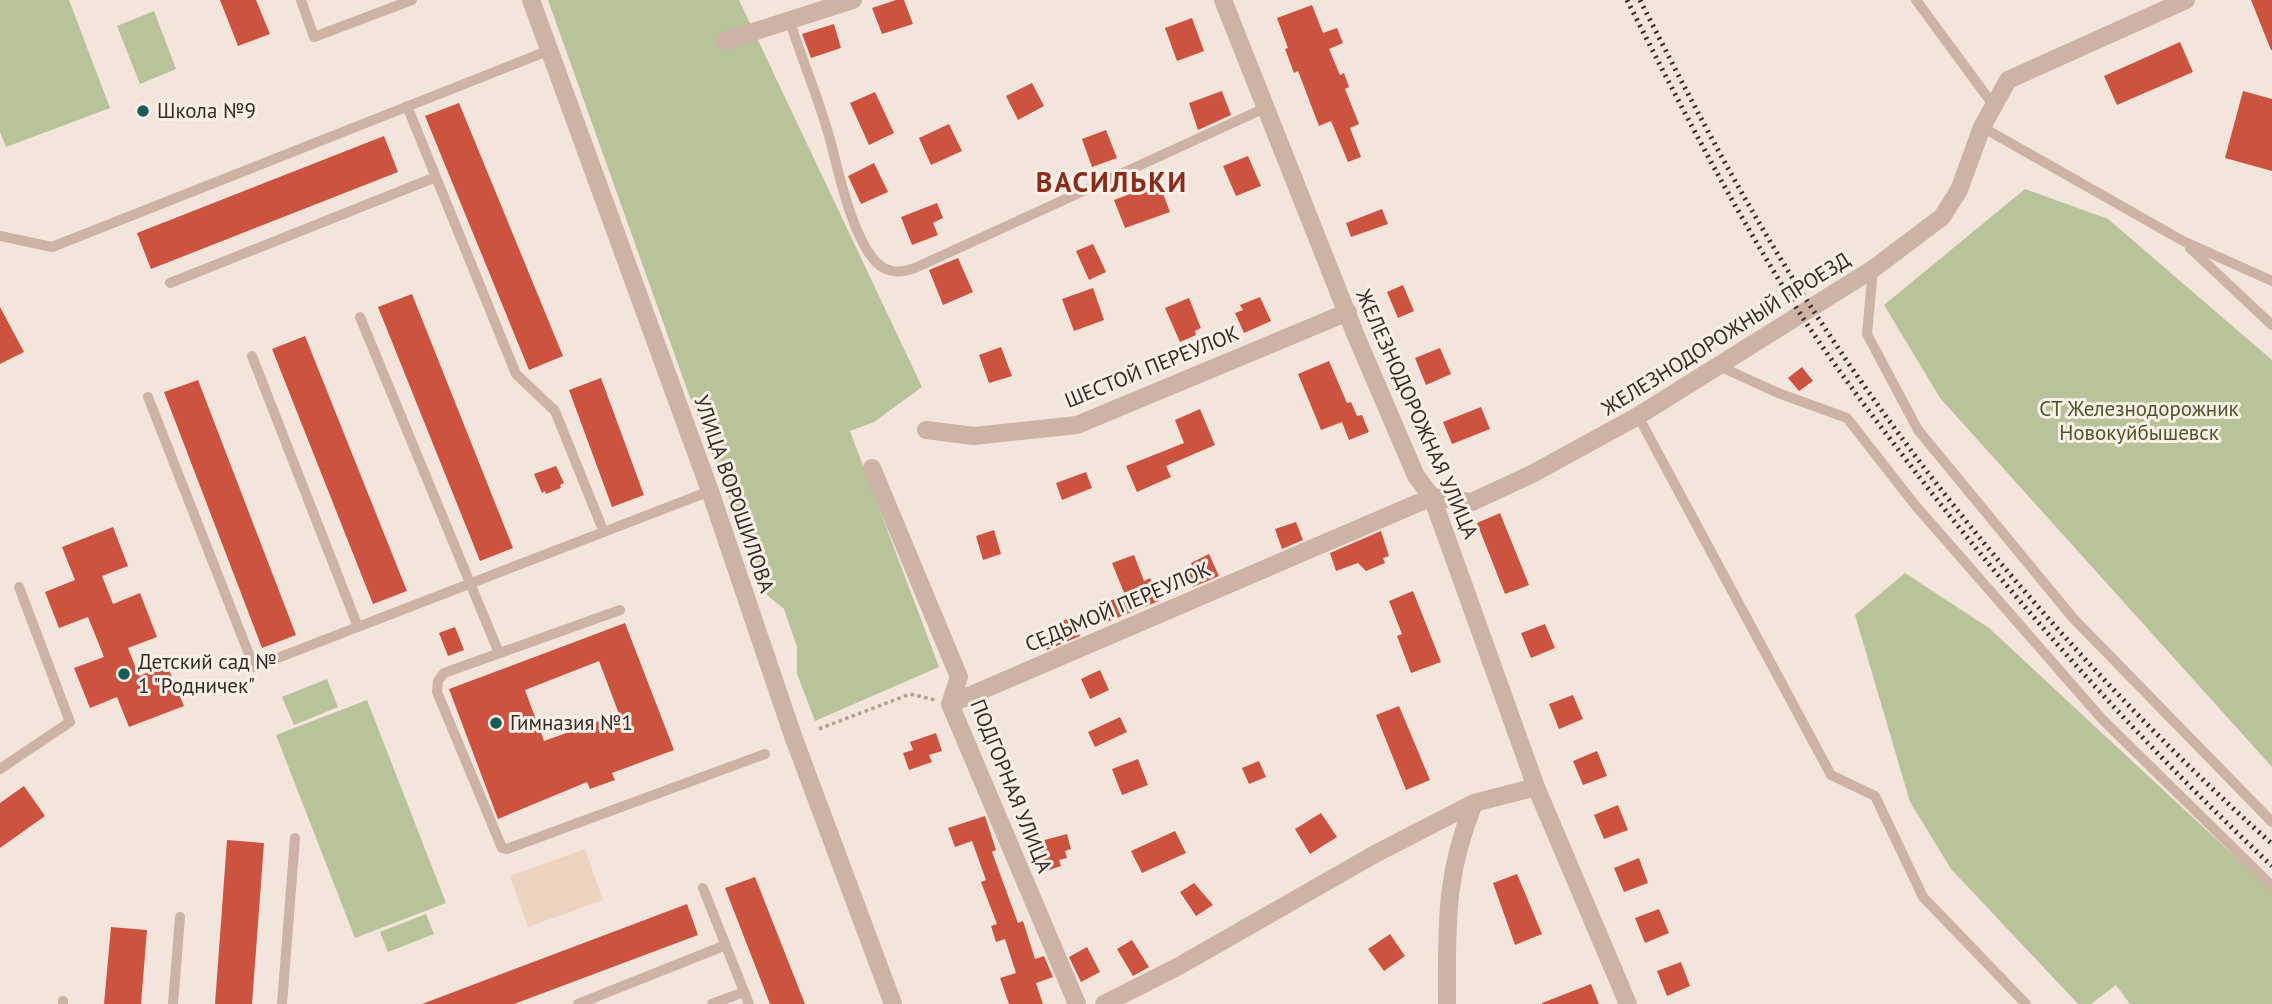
<svg xmlns="http://www.w3.org/2000/svg" width="2272" height="1004" viewBox="0 0 2272 1004" font-family="'PT Sans',sans-serif">
<style>
.green{fill:#b9c39a}
.plaza{fill:#ecd4c1}
.building{fill:#cc533f;fill-rule:evenodd}
.lines{fill:none;stroke-linecap:round;stroke-linejoin:round}
.path{stroke:#b89d90;stroke-width:3.5;stroke-dasharray:3.5 3.5;stroke-linecap:butt}
.service{stroke:#ccb3a6;stroke-width:10}
.minor{stroke:#ccb3a6;stroke-width:18}
.rail{stroke:#372b27;stroke-width:5;stroke-dasharray:2 5;stroke-linecap:butt}
.poi-dot{fill:#1a5b59;stroke:#faf0e7;stroke-width:2.5}
.labels{text-anchor:middle;stroke-width:6;stroke-linejoin:round;paint-order:stroke}
.poi-label{font-size:21px;fill:#372b27;stroke:#faf0e7;text-anchor:start}
.street-label{font-size:21px;fill:#372b27;stroke:#faf0e7}
.park-label{font-size:21px;fill:#4b572a;stroke:#faf0e7}
.district-label{font-size:28px;font-weight:bold;letter-spacing:2px;fill:#8b2b1c;stroke:#faf0e7}
</style>
<rect width="100%" height="100%" fill="#f3e5db"/>
<path class="green" d="M0,0H69L110,108L6,147L0,132Z
M548,0H739L922,387L874,422L850,431L939,667L815,721L797,674V647L784,609L767,595L688,392Z
M154,11L176,69L140,84L117,26Z
M2025,189L2108,219L2272,360V767L1940,398L1884,305Z
M1905,573L1989,628L2272,891V1004H2130L2116,985L2091,1004H2078L1951,869L1910,802L1855,615Z
M327,679L338,707L294,725L282,697Z
M367,700L446,903L355,938L276,735Z
M426,914L434,934L388,952L380,932Z"/>
<path class="plaza" d="M585,849L603,900L528,927L510,876Z"/>
<path class="building" d="M220,0H256L270,34L238,46Z
M896,0H904L913,24L882,34L872,8Z
M2251,0H2272V50H2271Z
M1312,5L1323,33L1337,28L1343,43L1329,49L1340,75L1344,73L1349,87L1345,89L1359,124L1350,128L1361,157L1348,162L1331,121L1319,126L1298,71L1294,73L1285,49L1288,48L1277,18Z
M1192,18L1204,51L1177,61L1165,28Z
M834,24L841,48L811,58L802,34Z
M2180,42L2193,72L2117,105L2104,76Z
M1032,83L1044,106L1018,120L1006,96Z
M1222,91L1231,115L1198,130L1189,103Z
M2243,91L2272,99V171L2225,158Z
M875,92L894,133L869,145L850,103Z
M459,103L563,356L529,370L425,116Z
M949,124L962,151L931,165L919,138Z
M1106,130L1117,158L1092,167L1082,139Z
M384,136L398,172L151,269L137,233Z
M1248,156L1261,186L1236,196L1223,166Z
M874,163L888,192L861,204L848,176Z
M1159,183L1170,212L1125,228L1114,200Z
M937,203L943,218L933,223L938,235L912,245L901,217Z
M1382,209L1388,224L1351,237L1346,223Z
M1093,244L1106,272L1089,280L1076,251Z
M958,258L973,292L943,305L929,270Z
M1403,285L1414,311L1398,318L1387,292Z
M1093,288L1104,320L1074,331L1062,299Z
M412,294L513,548L480,561L378,307Z
M1260,297L1271,321L1244,333L1235,313L1243,310L1240,305Z
M1189,298L1201,328L1195,331L1196,335L1180,342L1165,308Z
M0,307L24,352L0,364Z
M305,336L407,591L373,604L272,349Z
M1001,347L1012,376L989,383L979,355Z
M1440,348L1451,374L1426,385L1415,358Z
M1329,361L1347,403L1351,402L1357,416L1362,415L1369,432L1349,440L1342,422L1321,430L1298,374Z
M1802,367L1813,381L1799,391L1788,378Z
M601,378L644,495L612,507L569,390Z
M198,380L296,635L262,648L164,392Z
M1481,407L1490,429L1452,444L1443,422Z
M1200,409L1215,445L1166,466L1171,477L1137,492L1126,466L1184,443L1175,420Z
M556,466L564,483L560,485L561,488L546,494L545,491L542,493L534,474Z
M1086,472L1092,488L1062,500L1056,483Z
M1500,513L1529,585L1505,594L1477,523Z
M1296,522L1303,540L1282,549L1275,529Z
M113,527L128,566L102,576L113,604L140,593L157,637L128,648L139,676L167,665L184,706L129,727L117,697L90,708L74,668L104,657L88,617L59,628L45,592L75,580L62,547Z
M994,530L1001,554L983,560L976,536Z
M1381,531L1389,556L1383,558L1385,563L1366,571L1358,563L1336,571L1330,553Z
M1209,554L1219,576L1193,587L1187,574L1195,571L1191,563Z
M1134,555L1144,581L1150,578L1159,601L1107,622L1099,605L1125,595L1112,563Z
M1413,591L1441,662L1411,673L1397,636L1402,634L1389,601Z
M1072,617L1080,636L1047,650L1039,631Z
M625,623L674,750L612,773L615,780L590,789L587,782L498,819L449,689ZM599,661L619,714L544,741L525,690Z
M1545,624L1555,648L1531,658L1521,633Z
M455,627L464,650L448,656L439,633Z
M1100,670L1109,690L1090,699L1081,679Z
M1573,695L1583,719L1559,729L1549,704Z
M1399,706L1430,780L1406,790L1376,715Z
M1120,717L1127,732L1095,747L1088,732Z
M936,733L942,751L929,755L932,762L909,770L903,753L913,750L910,742Z
M1597,751L1607,776L1583,785L1573,761Z
M1138,759L1148,785L1122,795L1112,769Z
M1259,761L1266,777L1249,784L1242,768Z
M24,786L45,816L0,848V803Z
M1618,805L1628,830L1604,839L1594,815Z
M1321,813L1337,837L1310,854L1295,829Z
M985,816L996,850L992,852L1018,923L1023,921L1035,959L1044,956L1053,977L1036,983L1043,1004H1009L1000,978L1016,973L1005,939L996,942L991,926L997,924L981,882L986,880L972,841L955,847L948,828Z
M1175,831L1186,853L1142,873L1131,851Z
M1067,834L1071,849L1065,851L1067,858L1059,860L1061,866L1046,871L1037,842Z
M227,840L264,843L252,1004H215Z
M1639,858L1648,883L1624,892L1614,868Z
M1517,874L1542,934L1515,945L1493,883Z
M755,877L805,1004H770L725,888Z
M1194,883L1213,905L1196,916L1180,892Z
M687,904L698,935L514,1004H422Z
M1659,909L1669,933L1645,943L1635,918Z
M111,927L147,930L141,1004H104Z
M1390,934L1405,956L1384,971L1368,949Z
M1132,940L1149,967L1133,976L1117,949Z
M1087,947L1100,972L1081,982L1069,957Z
M1681,962L1690,986L1667,996L1657,971Z
M1591,984L1599,1004H1542V1003Z"/>
<g class="lines">
<path class="path" d="M819,729L910,694L935,700"/>
<path class="service" d="M301,0L314,37L412,0
M1916,0L1994,106
M790,22C803,62 820,102 831,143C839,175 853,238 876,262C888,274 901,273 915,268L1265,108
M407,106L516,374L555,411L603,530
M1982,127L2183,241L2272,281
M0,236L52,247L550,50
M2190,248L2272,325
M1873,269L1867,334L1918,430L2073,618L2272,822
M170,283L436,177
M360,317L499,653
M252,356L358,627
M1719,366L1778,393L1847,418L1915,505L2102,719L2272,886
M148,397L254,667L710,491
M1638,416L1831,775L1875,796L1923,897L2026,1004
M620,610L444,673L438,681L437,692L502,848L507,849L765,754
M0,769L70,722L19,587
M703,888L749,1004
M63,1004V1001
M173,1004L180,917
M282,1004L295,838
M578,1004L726,945
M712,1004L744,992"/>
<path class="minor" d="M531,0L710,491L793,736L893,1004
M1223,0L1356,336L1416,476L1432,497L1536,787L1628,1004
M725,41L853,0
M926,430L974,436L1077,425L1348,312
M872,468L959,677L950,704L1077,1004
M950,704L1432,497L1472,502L1532,474L1638,416L1873,269L1942,217L1959,190L1982,127L2008,80L2186,0
M1104,1004L1179,966L1375,854L1474,803L1536,787
M1447,1004C1447,927 1444,877 1474,803"/>
<path class="rail" d="M1627,0C1681,107 1736,214 1801,315C1837,370 1877,422 1917,474C2025,614 2143,745 2272,866
M1640,0C1693,105 1747,209 1811,307C1939,505 2098,687 2272,844"/>
</g>
<g class="poi-dot">
<circle cx="143" cy="111" r="7"/>
<circle cx="124" cy="674" r="7"/>
<circle cx="496" cy="723" r="7"/>
</g>
<g class="labels">
<g class="poi-label">
<text x="157" y="118">Школа №9</text>
<text x="138" y="669">Детский сад №<tspan x="138" dy="24">1 "Родничек"</tspan></text>
<text x="510" y="730">Гимназия №1</text>
</g>
<g class="street-label">
<text transform="translate(1726 334) rotate(-32)" y="7">ЖЕЛЕЗНОДОРОЖНЫЙ ПРОЕЗД</text>
<text transform="translate(1152 367) rotate(-22)" y="7">ШЕСТОЙ ПЕРЕУЛОК</text>
<text transform="translate(1417 414) rotate(66)" y="7">ЖЕЛЕЗНОДОРОЖНАЯ УЛИЦА</text>
<text transform="translate(734 494) rotate(71)" y="7">УЛИЦА ВОРОШИЛОВА</text>
<text transform="translate(1118 607) rotate(-23)" y="7">СЕДЬМОЙ ПЕРЕУЛОК</text>
<text transform="translate(1011 786) rotate(68)" y="7">ПОДГОРНАЯ УЛИЦА</text>
</g>
<g class="park-label">
<text x="2139" y="416">СТ Железнодорожник<tspan x="2139" dy="24">Новокуйбышевск</tspan></text>
</g>
<g class="district-label">
<text x="1112" y="192">ВАСИЛЬКИ</text>
</g>
</g>
</svg>
